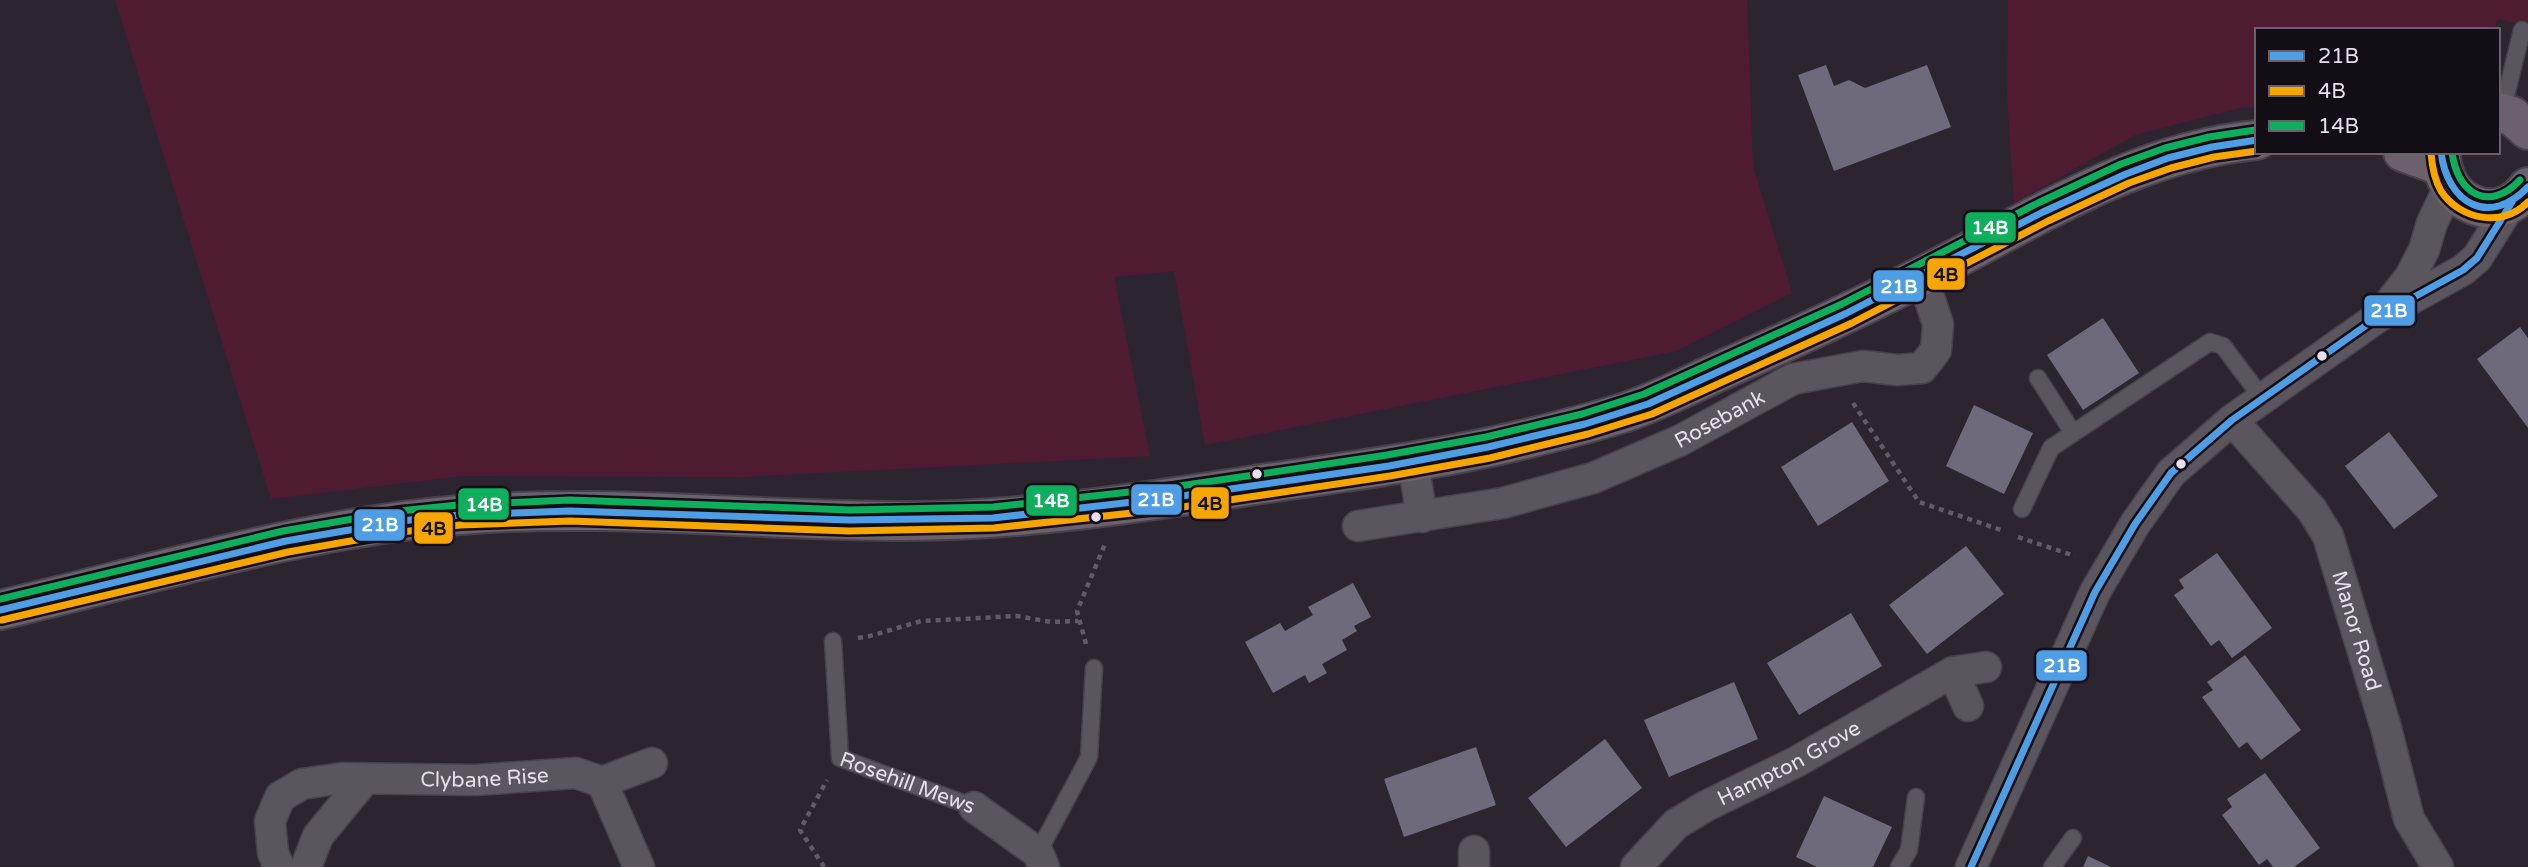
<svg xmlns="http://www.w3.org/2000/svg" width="2528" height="867" viewBox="0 0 2528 867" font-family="'Varela Round',sans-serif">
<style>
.green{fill:#4f1b30}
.building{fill:#6f697c}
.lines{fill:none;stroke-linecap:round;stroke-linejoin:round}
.lane-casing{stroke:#46414a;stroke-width:19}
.street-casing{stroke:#46414a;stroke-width:33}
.highway-casing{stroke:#46414a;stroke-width:42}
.path{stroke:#615b64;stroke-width:4.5;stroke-dasharray:5 5;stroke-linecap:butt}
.lane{stroke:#5b565e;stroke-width:16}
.street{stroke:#5b565e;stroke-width:30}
.highway{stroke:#6b606c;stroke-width:38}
.bus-1-casing{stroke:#130d15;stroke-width:12}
.bus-2-casing{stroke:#130d15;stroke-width:12}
.bus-3-casing{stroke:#130d15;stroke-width:12}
.bus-1{stroke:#4d9ee5;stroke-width:7}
.bus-2{stroke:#f7a600;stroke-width:7}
.bus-3{stroke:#0daf5c;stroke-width:7}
.bus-dot{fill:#e7dfec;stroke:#130d15;stroke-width:2.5}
.labels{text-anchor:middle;stroke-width:7;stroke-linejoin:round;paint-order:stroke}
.street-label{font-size:21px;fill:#e7dfec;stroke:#130d15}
.line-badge{stroke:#130d15;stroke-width:2.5}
.badge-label{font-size:19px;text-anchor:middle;font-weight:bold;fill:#fff}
.pale-badge-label{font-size:19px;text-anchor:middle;font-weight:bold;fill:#111}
</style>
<rect width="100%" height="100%" fill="#2c2530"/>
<path class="green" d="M115,0H1747L1753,166L1792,293L1677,351L1205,445L1174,271L1114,277L1150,456L743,477L462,476L271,499Z
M2008,0H2528V26L2498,19L2494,30H2257V107L2240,108L2135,135L2014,203L2007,97Z"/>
<path class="building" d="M1826,65L1834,86L1849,80L1865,88L1927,65L1951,127L1834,171L1798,75Z
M2103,318L2139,373L2083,410L2047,355Z
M2520,327L2528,338V428L2477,359Z
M1974,405L2033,433L2004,494L1946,466Z
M1852,422L1889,481L1818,526L1781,467Z
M2389,432L2438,496L2394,529L2345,466Z
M1966,546L2004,594L1927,654L1889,605Z
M2217,553L2272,628L2232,658L2219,640L2211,646L2174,595L2184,588L2179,580Z
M1353,583L1371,617L1354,626L1357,631L1342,640L1347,650L1322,664L1327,673L1309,683L1305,675L1273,693L1245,642L1280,623L1285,631L1313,615L1308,607Z
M1851,613L1882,666L1799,715L1767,663Z
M2245,655L2301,730L2261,760L2247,742L2239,748L2202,697L2213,690L2207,682Z
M1734,682L1758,739L1669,777L1644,720Z
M1605,739L1642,788L1566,847L1528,798Z
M1476,747L1496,805L1404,837L1384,779Z
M2265,773L2320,848L2294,867H2273L2267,859L2259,865L2222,815L2232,807L2227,799Z
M1824,796L1892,827L1873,867H1817L1796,857Z
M2088,856L2111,867H2083Z"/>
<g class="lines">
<g class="lane-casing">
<g id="lane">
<path d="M2502,112L2522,30"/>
<path d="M2038,378L2073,433"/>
<path d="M2022,509L2051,448L2210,342L2223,346L2262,398"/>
<path id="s1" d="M833,641L840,758L974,807"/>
<path d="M1038,853L1089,757L1094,668"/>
<path d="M1899,867L1909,850L1916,797"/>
<path d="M2052,867L2073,838"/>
</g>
</g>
<g class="street-casing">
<g id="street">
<path d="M2385,309L2410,277L2424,250L2432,223L2449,187"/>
<path id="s2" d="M2232,420L2312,510L2328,536L2386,728L2409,819L2438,867"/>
<path d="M1413,462L1422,517"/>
<path id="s3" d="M1358,526L1503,503L1593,478L1681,440L1793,379L1863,366L1897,370L1922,368L1936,350L1938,324L1922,276"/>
<path d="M1953,672L1968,706"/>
<path d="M602,782L652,763"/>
<path d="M974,807L1038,853L1044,867"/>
<path d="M1474,851V867"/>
<path id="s4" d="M279,867L273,853L270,821L280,797L302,784L342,778L476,780L576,773L602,782L639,867"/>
<path d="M306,867L318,836L365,779"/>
<path id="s5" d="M1636,867L1676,824L1706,806L1796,762L1953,672L1986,667"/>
<path d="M1971,867L2095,592L2135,524L2171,473L2232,420L2378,317L2463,270L2477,258L2512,202"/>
</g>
</g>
<g class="highway-casing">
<path id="highway" d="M2498,112L2512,116L2528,130
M2403,152L2441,166
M2441,152C2440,204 2499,229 2528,187
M0,610C152,574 304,528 459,515C607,503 757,521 905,521C1024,521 1138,503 1255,485C1344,472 1434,461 1521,440C1555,432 1590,423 1623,413C1656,402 1689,385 1720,371C1788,341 1856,310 1922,276C2029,222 2135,151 2257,140"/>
</g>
<path class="path" d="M1853,403L1919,502L2004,531
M2018,537L2075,556
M858,638L870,636L921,621L1017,616L1051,622L1078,621
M1086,644L1077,611L1105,544
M824,867L800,830L827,780"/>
<use href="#lane" class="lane"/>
<use href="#street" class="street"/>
<use href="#highway" class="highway"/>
<g class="bus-1-casing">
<path id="bus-1" d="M2441,152C2447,203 2489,228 2528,187
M0,610L286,541L401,521L459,515L570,511L849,520L993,518L1168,498L1389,466L1488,447L1585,424L1648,404L1847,313L2043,212L2126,174L2168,158L2212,147L2257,140
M1971,867L2095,592L2135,524L2171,473L2232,420L2378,317L2463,270L2477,258L2512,202"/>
</g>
<g class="bus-2-casing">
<path id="bus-2" d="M2431,153C2432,166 2434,179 2441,191C2460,220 2503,228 2528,202
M2,620L288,552L402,532L460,525L570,521L849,531L994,528L1169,509L1390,476L1490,458L1588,434L1652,414L1852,323L2048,221L2129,183L2171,168L2214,157L2257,151"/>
</g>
<g class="bus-3-casing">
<path id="bus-3" d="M2452,152C2457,194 2489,213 2520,180
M0,599L283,531L399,511L458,505L570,500L850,510L993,507L1166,488L1387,455L1486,437L1582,414L1644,394L1842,304L2038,203L2121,164L2165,148L2209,137L2255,130"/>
</g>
<use href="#bus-1" class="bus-1"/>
<use href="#bus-2" class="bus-2"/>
<use href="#bus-3" class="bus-3"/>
</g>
<g class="bus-dot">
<circle cx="2322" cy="356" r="6"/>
<circle cx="2181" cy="464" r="6"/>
<circle cx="1257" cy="474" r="6"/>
<circle cx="1096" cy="517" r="6"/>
</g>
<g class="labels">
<g class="street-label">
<text dy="7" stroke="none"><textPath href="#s3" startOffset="380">Rosebank</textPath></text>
<text dy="7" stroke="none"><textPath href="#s2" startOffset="250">Manor Road</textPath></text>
<text dy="7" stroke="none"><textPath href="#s5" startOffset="187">Hampton Grove</textPath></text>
<text dy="7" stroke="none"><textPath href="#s4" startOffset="282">Clybane Rise</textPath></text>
<text dy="7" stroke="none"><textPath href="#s1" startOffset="189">Rosehill Mews</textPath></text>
</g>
</g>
<g class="line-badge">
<rect x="1964" y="211" width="53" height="33" rx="7" fill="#0daf5c"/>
<rect x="1926" y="257" width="40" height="34" rx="7" fill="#f7a600"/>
<rect x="1872" y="269" width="53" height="34" rx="7" fill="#4d9ee5"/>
<rect x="2363" y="294" width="53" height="33" rx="7" fill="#4d9ee5"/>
<rect x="1130" y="483" width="53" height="33" rx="7" fill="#4d9ee5"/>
<rect x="1025" y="484" width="53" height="33" rx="7" fill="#0daf5c"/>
<rect x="1190" y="486" width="40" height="34" rx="7" fill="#f7a600"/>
<rect x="457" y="487" width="53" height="34" rx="7" fill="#0daf5c"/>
<rect x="353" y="508" width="53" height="34" rx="7" fill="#4d9ee5"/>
<rect x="413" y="511" width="41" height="34" rx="7" fill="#f7a600"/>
<rect x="2035" y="649" width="53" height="33" rx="7" fill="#4d9ee5"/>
</g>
<g class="badge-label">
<text x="1990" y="234">14B</text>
<text x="1899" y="293">21B</text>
<text x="2389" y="317">21B</text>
<text x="1156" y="506">21B</text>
<text x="1051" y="507">14B</text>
<text x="484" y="511">14B</text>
<text x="380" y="531">21B</text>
<text x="2062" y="672">21B</text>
</g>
<g class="pale-badge-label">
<text x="1946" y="281">4B</text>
<text x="1210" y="510">4B</text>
<text x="434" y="535">4B</text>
</g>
<rect x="2255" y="28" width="245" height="126" fill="#130d15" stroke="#68616b" stroke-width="2"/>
<rect x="2269" y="51" width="35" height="10" fill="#4d9ee5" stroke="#68616b" stroke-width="2"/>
<text x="2318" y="63" font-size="21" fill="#e7dfec">21B</text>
<rect x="2269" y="86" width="35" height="10" fill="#f7a600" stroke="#68616b" stroke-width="2"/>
<text x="2318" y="98" font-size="21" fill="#e7dfec">4B</text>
<rect x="2269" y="121" width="35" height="10" fill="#0daf5c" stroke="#68616b" stroke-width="2"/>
<text x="2318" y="133" font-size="21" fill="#e7dfec">14B</text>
</svg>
